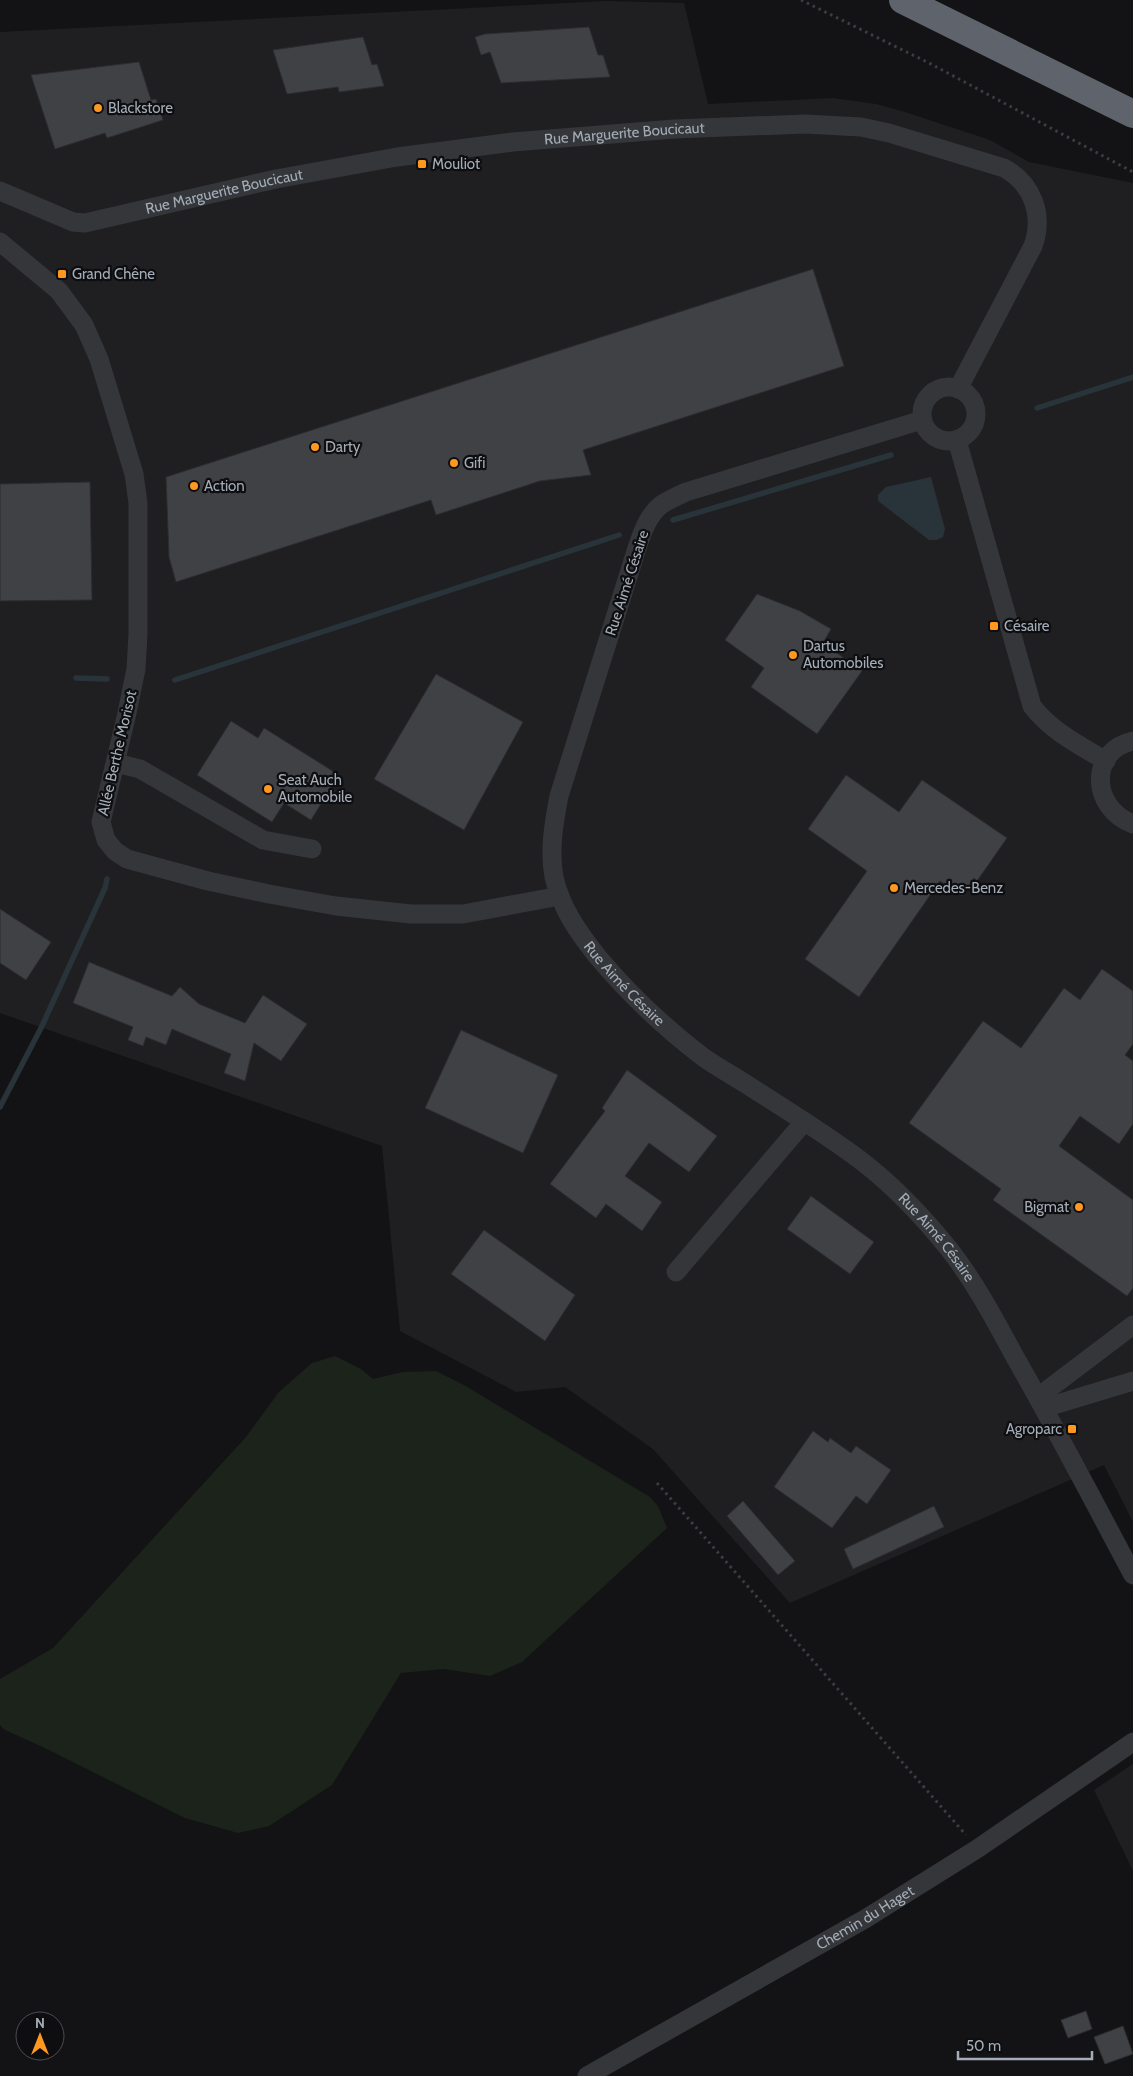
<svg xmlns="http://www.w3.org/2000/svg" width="1133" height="2076" viewBox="0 0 1133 2076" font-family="Cabin,sans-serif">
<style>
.built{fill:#1f1f22}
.green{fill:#1b231b}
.water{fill:#28343a}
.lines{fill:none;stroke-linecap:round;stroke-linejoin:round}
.stream{stroke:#28343a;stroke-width:5.5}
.building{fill:#3f4145;stroke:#2d2d31}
.path{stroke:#3a3d41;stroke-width:3;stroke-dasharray:2.5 4;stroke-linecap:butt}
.minor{stroke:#34363a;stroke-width:19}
.highway{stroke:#5f646c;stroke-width:28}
.poi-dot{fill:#ff9821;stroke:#0e0e10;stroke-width:2}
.labels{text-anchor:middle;stroke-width:4.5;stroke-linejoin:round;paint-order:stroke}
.poi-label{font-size:15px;fill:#a3acb7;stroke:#0e0e10;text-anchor:start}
.street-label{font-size:15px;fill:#a3acb7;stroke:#0e0e10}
</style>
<rect width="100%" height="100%" fill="#131315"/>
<path class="built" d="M606,1L684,3L708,104L833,98L876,104L905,112L990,140L1029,162L1133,183V1522L1104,1465L790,1603L653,1449L565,1387L516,1392L400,1331L382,1146L0,1013V32Z
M1133,1764V1871L1094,1790Z"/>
<path class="green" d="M335,1356L361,1369L373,1379L403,1372L436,1371L464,1385L650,1497L658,1506L667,1528L522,1662L490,1676L444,1669L401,1673L332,1785L269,1826L238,1833L185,1818L45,1748L5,1730L0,1725V1679L53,1648L246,1437L279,1392L312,1363Z"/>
<path class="water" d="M931,477L945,529L943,537L937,540H929L878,501V495L886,487Z"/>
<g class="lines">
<path class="stream" d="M1037,408L1133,377
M673,520L891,455
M76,678L107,679
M175,680L619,535
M0,1107L42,1026L105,888L107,879"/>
</g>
<path class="building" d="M589,27L598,55H603L610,77L501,83L490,52L481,55L475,37L485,34Z
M363,37L372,65L377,64L384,86L339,92L338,87L287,94L273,50Z
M139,62L151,100L156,99L163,120L107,138L105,133L55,149L31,75Z
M813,269L844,366L583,450L591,475L540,481L436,515L431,500L176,582L169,557L166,477Z
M90,482L92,600L0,601V484Z
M757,594L800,611L831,629L823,643L862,671L817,734L751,687L764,668L725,640Z
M436,674L523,722L464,830L374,779Z
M231,721L258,738L264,728L339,775L311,820L284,803L272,822L197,775Z
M846,775L899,812L922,780L1007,838L977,881L974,878L962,896L940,881L859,997L805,959L867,871L808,829Z
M0,909L51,942L26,980L0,963Z
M89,962L172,996L180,987L199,1004L245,1023L263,995L307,1024L281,1061L254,1043L245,1081L224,1073L231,1054L172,1029L166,1045L146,1037L143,1046L128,1040L133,1027L73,1003Z
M1102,969L1133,991V1044L1125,1055L1133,1061V1124L1119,1144L1080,1116L1059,1146L1133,1200V1288L1127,1296L993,1200L1001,1189L909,1123L983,1021L1021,1048L1064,988L1080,1000Z
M461,1030L558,1075L523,1153L425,1108Z
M627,1070L717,1136L689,1172L649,1143L625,1176L662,1202L642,1231L606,1204L596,1218L550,1184L605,1111L602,1108Z
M811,1196L874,1242L850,1274L787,1229Z
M484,1230L575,1295L545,1341L451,1274Z
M813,1431L828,1442L830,1438L851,1453L856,1446L891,1470L867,1504L856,1496L832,1528L774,1487Z
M743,1501L795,1561L778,1575L727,1516Z
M934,1506L944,1527L853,1569L844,1549Z
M1086,2011L1092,2029L1068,2038L1061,2020Z
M1123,2026L1133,2054L1105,2064L1094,2037Z"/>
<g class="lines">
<path class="path" d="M801,0L929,63L1133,172
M657,1483L966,1835"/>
<g class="minor">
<path id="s1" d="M0,191L73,222L85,223L276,179L397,157L513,142L674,129L805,124L861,127L889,133L1004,168C1033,184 1044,215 1033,246L958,389"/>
<path d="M0,242L59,291L84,325L99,359L134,474L138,503V634L136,669L127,713L101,822L106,840L115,851L127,859L208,881L269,894L336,906L411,914H463L560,896"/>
<circle cx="949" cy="414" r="27"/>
<path id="s2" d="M922,420L686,492C678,496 668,500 661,505C648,515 642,533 637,548L559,796C554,822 549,850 554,877C561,908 578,932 597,956C628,993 665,1028 703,1057C717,1067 732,1075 746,1084C786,1110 826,1134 864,1163C896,1188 924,1218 949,1249C975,1282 995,1320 1015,1357C1056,1429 1094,1502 1133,1575"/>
<path d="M957,440L1032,706C1051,731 1079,745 1106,761"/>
<path d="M1133,741C1089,750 1090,808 1133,824"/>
<path d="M116,763L140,769L263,840L312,849"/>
<path d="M676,1272L804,1122"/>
<path d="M1038,1397L1133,1325"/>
<path d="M1044,1408L1133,1381"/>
<path id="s3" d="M587,2076L865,1919L977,1849L1133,1742"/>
</g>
<path class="highway" d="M903,0L1133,114"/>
</g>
<g class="poi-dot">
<circle cx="98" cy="108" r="5"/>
<rect x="417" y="159" width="10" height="10" rx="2.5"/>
<rect x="57" y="269" width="10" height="10" rx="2.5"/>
<circle cx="315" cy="447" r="5"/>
<circle cx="454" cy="463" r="5"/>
<circle cx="194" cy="486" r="5"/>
<rect x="989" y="621" width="10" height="10" rx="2.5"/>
<circle cx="793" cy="655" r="5"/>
<circle cx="268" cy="789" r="5"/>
<circle cx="894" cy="888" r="5"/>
<circle cx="1079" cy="1207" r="5"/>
<rect x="1067" y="1424" width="10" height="10" rx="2.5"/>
</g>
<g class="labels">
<g class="poi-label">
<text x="108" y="113">Blackstore</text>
<text x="432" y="169">Mouliot</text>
<text x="72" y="279">Grand Chêne</text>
<text x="325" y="452">Darty</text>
<text x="464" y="468">Gifi</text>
<text x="204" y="491">Action</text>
<text x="1004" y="631">Césaire</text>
<text x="803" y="651">Dartus<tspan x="803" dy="17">Automobiles</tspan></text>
<text x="278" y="785">Seat Auch<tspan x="278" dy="17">Automobile</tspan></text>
<text x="904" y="893">Mercedes-Benz</text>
<text x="1069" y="1212" text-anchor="end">Bigmat</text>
<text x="1062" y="1434" text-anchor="end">Agroparc</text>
</g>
<g class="street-label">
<text dy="5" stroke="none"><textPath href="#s1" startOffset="639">Rue Marguerite Boucicaut</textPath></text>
<text dy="5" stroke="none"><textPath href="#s1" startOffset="234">Rue Marguerite Boucicaut</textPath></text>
<text transform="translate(627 583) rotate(-72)" y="5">Rue Aimé Césaire</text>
<text transform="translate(117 753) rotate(-77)" y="5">Allée Berthe Morisot</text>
<text dy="5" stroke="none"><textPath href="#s2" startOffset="796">Rue Aimé Césaire</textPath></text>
<text dy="5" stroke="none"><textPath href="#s2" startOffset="1201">Rue Aimé Césaire</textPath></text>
<text dy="5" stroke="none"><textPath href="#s3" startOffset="320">Chemin du Haget</textPath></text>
</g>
</g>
<g transform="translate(40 2036)"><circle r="24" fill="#0e0e10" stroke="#4a4d53"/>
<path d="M0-4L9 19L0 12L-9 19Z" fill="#ff9821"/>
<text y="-8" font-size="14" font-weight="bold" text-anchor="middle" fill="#a3acb7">N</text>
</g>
<path d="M958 2051v8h134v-8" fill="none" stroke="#a3acb7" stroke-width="2.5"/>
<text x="966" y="2051" font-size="15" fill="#a3acb7" stroke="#0e0e10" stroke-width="4" paint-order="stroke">50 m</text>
</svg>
